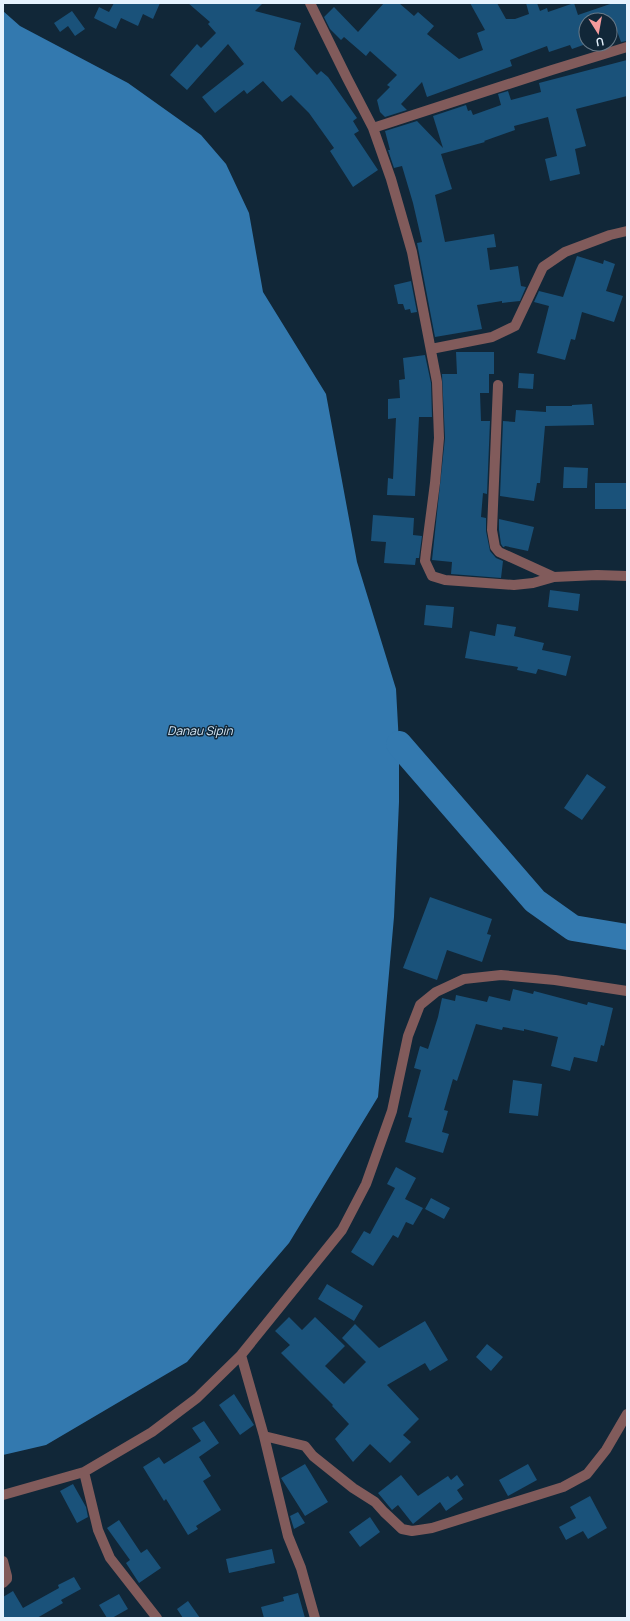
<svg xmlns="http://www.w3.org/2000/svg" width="630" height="1621" viewBox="0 0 630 1621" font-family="Manrope,sans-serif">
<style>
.water{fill:#3379af}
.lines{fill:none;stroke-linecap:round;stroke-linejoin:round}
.river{stroke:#3379af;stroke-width:26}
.building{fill:#1a527a}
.minor{stroke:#815b5b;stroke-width:10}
.labels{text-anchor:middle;stroke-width:3;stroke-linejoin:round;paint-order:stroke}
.water-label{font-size:12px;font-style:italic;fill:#d4e6f5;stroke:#112738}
</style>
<rect width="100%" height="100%" fill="#112738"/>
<path class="water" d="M3,11L20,26L128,83L201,135L226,164L249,213L263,292L326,394L357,562L396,689L399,744V802L394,917L378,1097L289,1243L187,1362L46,1445L3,1455Z"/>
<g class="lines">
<path class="river" d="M399,744L535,901L573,928L627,937"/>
</g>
<path class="building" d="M114,3H160L153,19L143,14L138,26L121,18L116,29L94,18L99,7L109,12Z
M188,3H263L255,11L301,23L294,49L317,75L321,71L328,77L357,118L353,121L359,131L354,134L378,170L353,187L330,151L334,148L309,113L291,95L282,102L263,81L247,94L244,90L215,113L202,97L244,64L228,44L187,90L170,75L197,44L201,48L216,33L208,24L210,22Z
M384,3H399L414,16L418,12L434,26L427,34L459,59L483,50L477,33L485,30L470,3H497L506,19H515L529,14L526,3H537L540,11L547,8L548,12L574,3L578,15L613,3H627V41L621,42L613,20H586V44L572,49L570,45L549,52L547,46L510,60L512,66L427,97L422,82L401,104L407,110L385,117L380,112L377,100L390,87L387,85L397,75L370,51L366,56L344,37L341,40L330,29L324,17L334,7L358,32Z
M72,11L85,29L75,36L68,26L60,32L54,23Z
M627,60V96L576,109L586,146L575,149L580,174L550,181L545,159L557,156L548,117L514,126L515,130L484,141L485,142L441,154L452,189L435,195L445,242L494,234L496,247L487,248L490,270L518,266L521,286L526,287L520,301L502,303V301L477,305L482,329L435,337L417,243L422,242L413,203L402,166L394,168L388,150H390L385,131L417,121L443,148L433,116L466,105L468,111L471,110L473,115L501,105L498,94L508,91L511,100L541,92L539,83Z
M577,256L603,264L604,260L615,264L606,291L623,296L614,322L582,312L575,340L571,339L565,360L537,353L549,306L534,302L539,291L563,297Z
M411,281L417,312L411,313L410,309L405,310L403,304H398L394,285Z
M456,352H494V374H489V393H480L481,421H490L487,494L483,493L481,517L486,518V531L490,551L496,558L503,561L501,578L451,574L452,562L432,560L445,438L442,374H457Z
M425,355L431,383L432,417H419L415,496L387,495L388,478L393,479L396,418L388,419V399L400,398L399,380L405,379L403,358Z
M519,373L534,374L533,389L518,388Z
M592,404L594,425L545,426L540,483H537L534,501L500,496L503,421L515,422L516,410L546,412V406H572V405Z
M564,467L588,468L587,488H563Z
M595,483H627V509H595Z
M373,515L414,518L413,535L422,536L419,558H416L415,565L384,563L386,542L371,541Z
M499,519L534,527L528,551L505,546L504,547H503L501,544L499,530Z
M550,590L580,594L578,611L548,607Z
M426,605L454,607L452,628L424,625Z
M497,624L516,627L514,636L544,643L542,650L571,656L566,676L538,669L536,674L517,670L518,667L465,658L470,631L495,636Z
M587,774L606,787L582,820L564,808Z
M430,897L492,919L487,934L491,935L482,962L447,950L437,980L403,968Z
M513,989L533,994L534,991L587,1005L588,1002L613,1008L604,1046L601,1045L597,1062L574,1057L570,1071L551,1066L558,1037L524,1029V1031L503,1027L502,1030L476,1024L457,1081L453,1079L444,1110L448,1111L442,1132L449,1134L443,1153L405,1142L412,1118L408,1117L421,1070L414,1068L420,1046L428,1049L438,1017L442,998L455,1001L456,995L487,1002L489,996L510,1001Z
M513,1080L542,1084L538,1116L509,1113Z
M396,1167L416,1178L405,1199L423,1208L413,1225L406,1222L398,1238L393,1235L373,1266L351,1252L364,1231L370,1234L395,1188L387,1184Z
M431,1198L450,1208L444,1219L425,1209Z
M327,1284L363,1306L354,1321L318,1299Z
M289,1317L302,1330L315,1317L345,1346L325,1366L344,1384L366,1362L342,1338L355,1324L379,1348L425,1321L448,1360L430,1371L425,1363L387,1385L419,1419L403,1435L411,1442L390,1463L370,1444L353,1462L335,1439L349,1424L332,1406L333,1405L281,1353L290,1345L275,1331Z
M487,1344L503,1357L491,1371L476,1357Z
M234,1394L254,1425L240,1435L219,1405Z
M204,1421L219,1443L199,1457L211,1476L203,1481L221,1510L196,1526L198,1529L188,1535L166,1499L164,1501L143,1467L159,1457L164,1464L201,1441L192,1428Z
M305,1464L328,1502L305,1516L281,1478Z
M528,1464L537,1480L508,1496L499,1480Z
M401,1475L418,1496L448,1476L451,1480L457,1475L464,1485L457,1490L463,1499L446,1511L440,1502L413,1524L398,1505L392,1510L378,1493Z
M73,1484L86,1507L88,1517L77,1523L60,1491Z
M590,1496L607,1528L588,1539L583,1531L566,1540L559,1527L576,1518L570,1507Z
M298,1512L305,1523L294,1529L290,1516Z
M370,1517L380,1532L360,1547L349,1532Z
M119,1520L141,1553L147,1549L161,1568L139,1583L126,1563L130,1560L107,1528Z
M272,1549L275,1563L229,1573L226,1559Z
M74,1577L81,1589L61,1600L63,1603L37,1618H3V1597L13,1591L23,1608L59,1588L58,1585Z
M298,1593L305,1618H264L261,1607L284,1601L283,1597Z
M119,1594L128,1609L112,1618H107L99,1605Z
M188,1601L200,1618H183L177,1609Z"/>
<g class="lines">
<path class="minor" d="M310,3L347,78L373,128L391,179L412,252L437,382L439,438L435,483L426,552L425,561L432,576L445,580L514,585L533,583L554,577L597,575L627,576
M373,128L552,70L627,47
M431,349L492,337L515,326L543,267L565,252L610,235L627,231
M498,385L492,530L495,547L499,552L554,577
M241,1355L264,1436L288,1536L301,1568L315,1618
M264,1436L305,1446L313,1456L353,1488L375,1502L384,1512L402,1529L412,1531L432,1528L563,1487L587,1474L606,1450L627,1414
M84,1472L98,1530L110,1558L157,1618
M3,1495L84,1472L152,1432L197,1398L241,1355L342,1230L366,1184L392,1111L408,1036L420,1005L436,992L464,979L501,975L555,980L627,991
M3,1561L7,1576V1579L3,1583"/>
</g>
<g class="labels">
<g class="water-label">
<text x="200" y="735">Danau Sipin</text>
</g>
</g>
<rect width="630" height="1621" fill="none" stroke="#e5f2fe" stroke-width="8"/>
<g transform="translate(598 32) rotate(169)"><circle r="19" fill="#112738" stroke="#667887"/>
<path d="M0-3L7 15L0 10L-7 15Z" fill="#f59b9d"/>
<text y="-6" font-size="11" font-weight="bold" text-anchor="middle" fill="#e5f2fe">U</text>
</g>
</svg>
